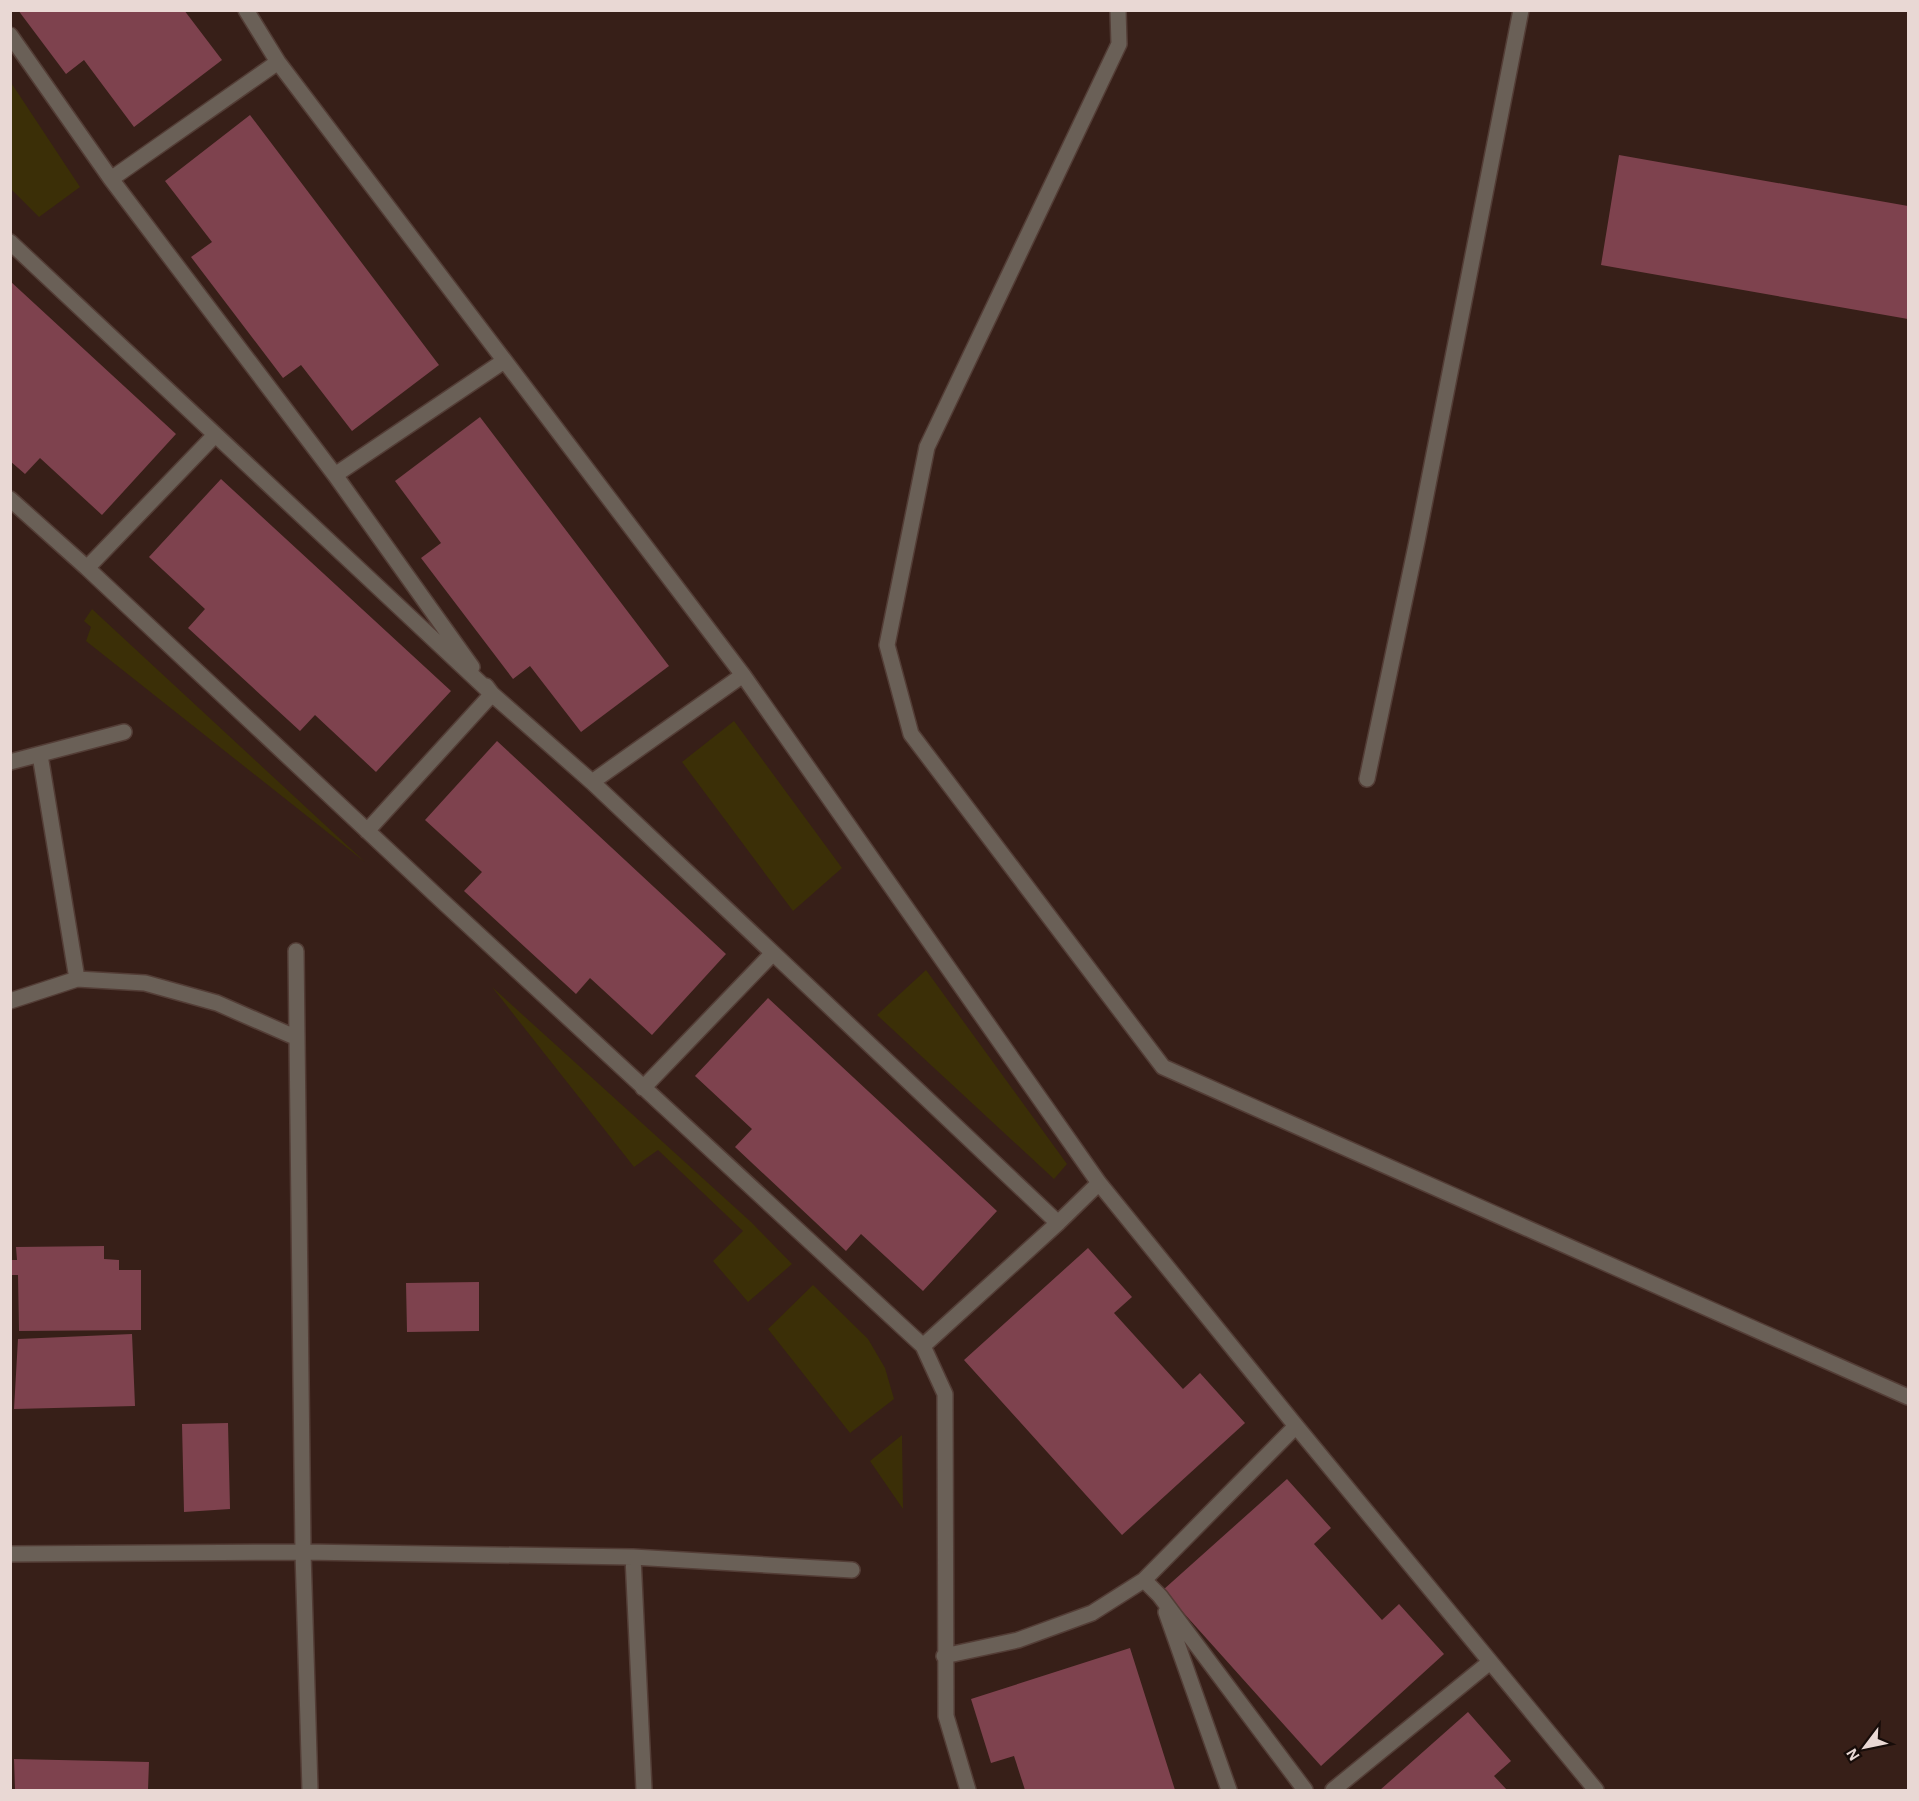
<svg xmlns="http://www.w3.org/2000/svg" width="1919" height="1801" viewBox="0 0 1919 1801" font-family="'Alegreya Sans',sans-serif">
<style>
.green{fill:#3b2f07}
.building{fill:#7e424e}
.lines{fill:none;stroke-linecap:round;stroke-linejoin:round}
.minor-casing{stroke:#533d36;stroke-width:18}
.minor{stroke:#6a6057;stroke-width:15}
</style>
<rect width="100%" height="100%" fill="#371f18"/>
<path class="green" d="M10,81L80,187L39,217L11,189Z
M92,609L365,862L86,641L91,627L84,621Z
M734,721L842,868L793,911L682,762Z
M926,970L1067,1164L1054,1179L877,1015Z
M492,987L751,1222L792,1264L748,1302L713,1261L743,1231L658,1150L634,1167Z
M813,1285L868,1339L885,1368L894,1399L850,1433L768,1329Z
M902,1435L903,1509L870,1461Z"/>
<path class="building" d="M18,10H184L222,60L134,127L84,60L66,74Z
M250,115L439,365L352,431L301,365L283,378L191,257L212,242L165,181Z
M1619,155L1908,206V319L1601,265Z
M10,281L176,434L102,515L40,458L25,474L10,461Z
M480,417L669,666L581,732L530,666L513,679L421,558L441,543L395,481Z
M221,479L451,691L376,772L315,715L300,731L188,628L205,609L149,557Z
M497,741L726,954L652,1035L590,978L576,994L464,891L482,872L425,820Z
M768,998L997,1211L923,1291L861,1234L846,1251L735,1147L752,1129L695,1076Z
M104,1246V1259L119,1260V1270H141V1330L19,1331L18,1275H10V1260H17L16,1247Z
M1088,1248L1132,1297L1114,1313L1183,1389L1200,1373L1245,1423L1122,1535L964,1360Z
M479,1282V1331L407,1332L406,1283Z
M132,1334L135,1406L14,1409L18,1339Z
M228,1423L230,1509L184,1512L182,1424Z
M1287,1479L1331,1528L1314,1544L1382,1620L1399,1604L1444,1654L1321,1766L1163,1590Z
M1130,1648L1175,1790H1025L1014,1756L991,1763L971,1699Z
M1468,1712L1511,1761L1494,1776L1507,1790H1380Z
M14,1759L149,1762L148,1790H15Z"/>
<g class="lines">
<g class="minor-casing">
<path id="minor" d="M246,10L278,62L743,675L1099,1183L1296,1426L1596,1790
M1118,10L1119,44L927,447L887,645L911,734L1163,1067L1908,1397
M10,35L111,179L335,475L472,667
M111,179L278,62
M10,242L492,694L592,782L773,953L643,1088
M335,475L504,361
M10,499L87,568L440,899L923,1346L945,1394L946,1716L968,1790
M87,568L215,435
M40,755L77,979
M10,762L124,732
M1367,779L1417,541L1521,10
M592,782L743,675
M367,831L492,694L486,686
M296,951L303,1552L310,1790
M773,953L1058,1223
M10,1001L77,979L145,983L217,1003L297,1038
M923,1346L1058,1223L1099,1183
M10,1554L303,1552L633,1557L852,1570
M633,1557L644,1790
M1144,1580L1160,1596L1305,1790
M1166,1612L1229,1790
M944,1656L1018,1640L1092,1613L1144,1580L1296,1426
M1333,1790L1490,1662"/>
</g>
<use href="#minor" class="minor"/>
</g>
<rect width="1919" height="1801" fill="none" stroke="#e9d8d4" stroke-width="24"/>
<g transform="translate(1865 1747) rotate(238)" stroke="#170c09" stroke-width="4.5" paint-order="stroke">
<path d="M0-4.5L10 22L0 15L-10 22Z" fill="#e9d8d4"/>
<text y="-9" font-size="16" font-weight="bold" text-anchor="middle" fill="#e9d8d4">N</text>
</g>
</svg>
